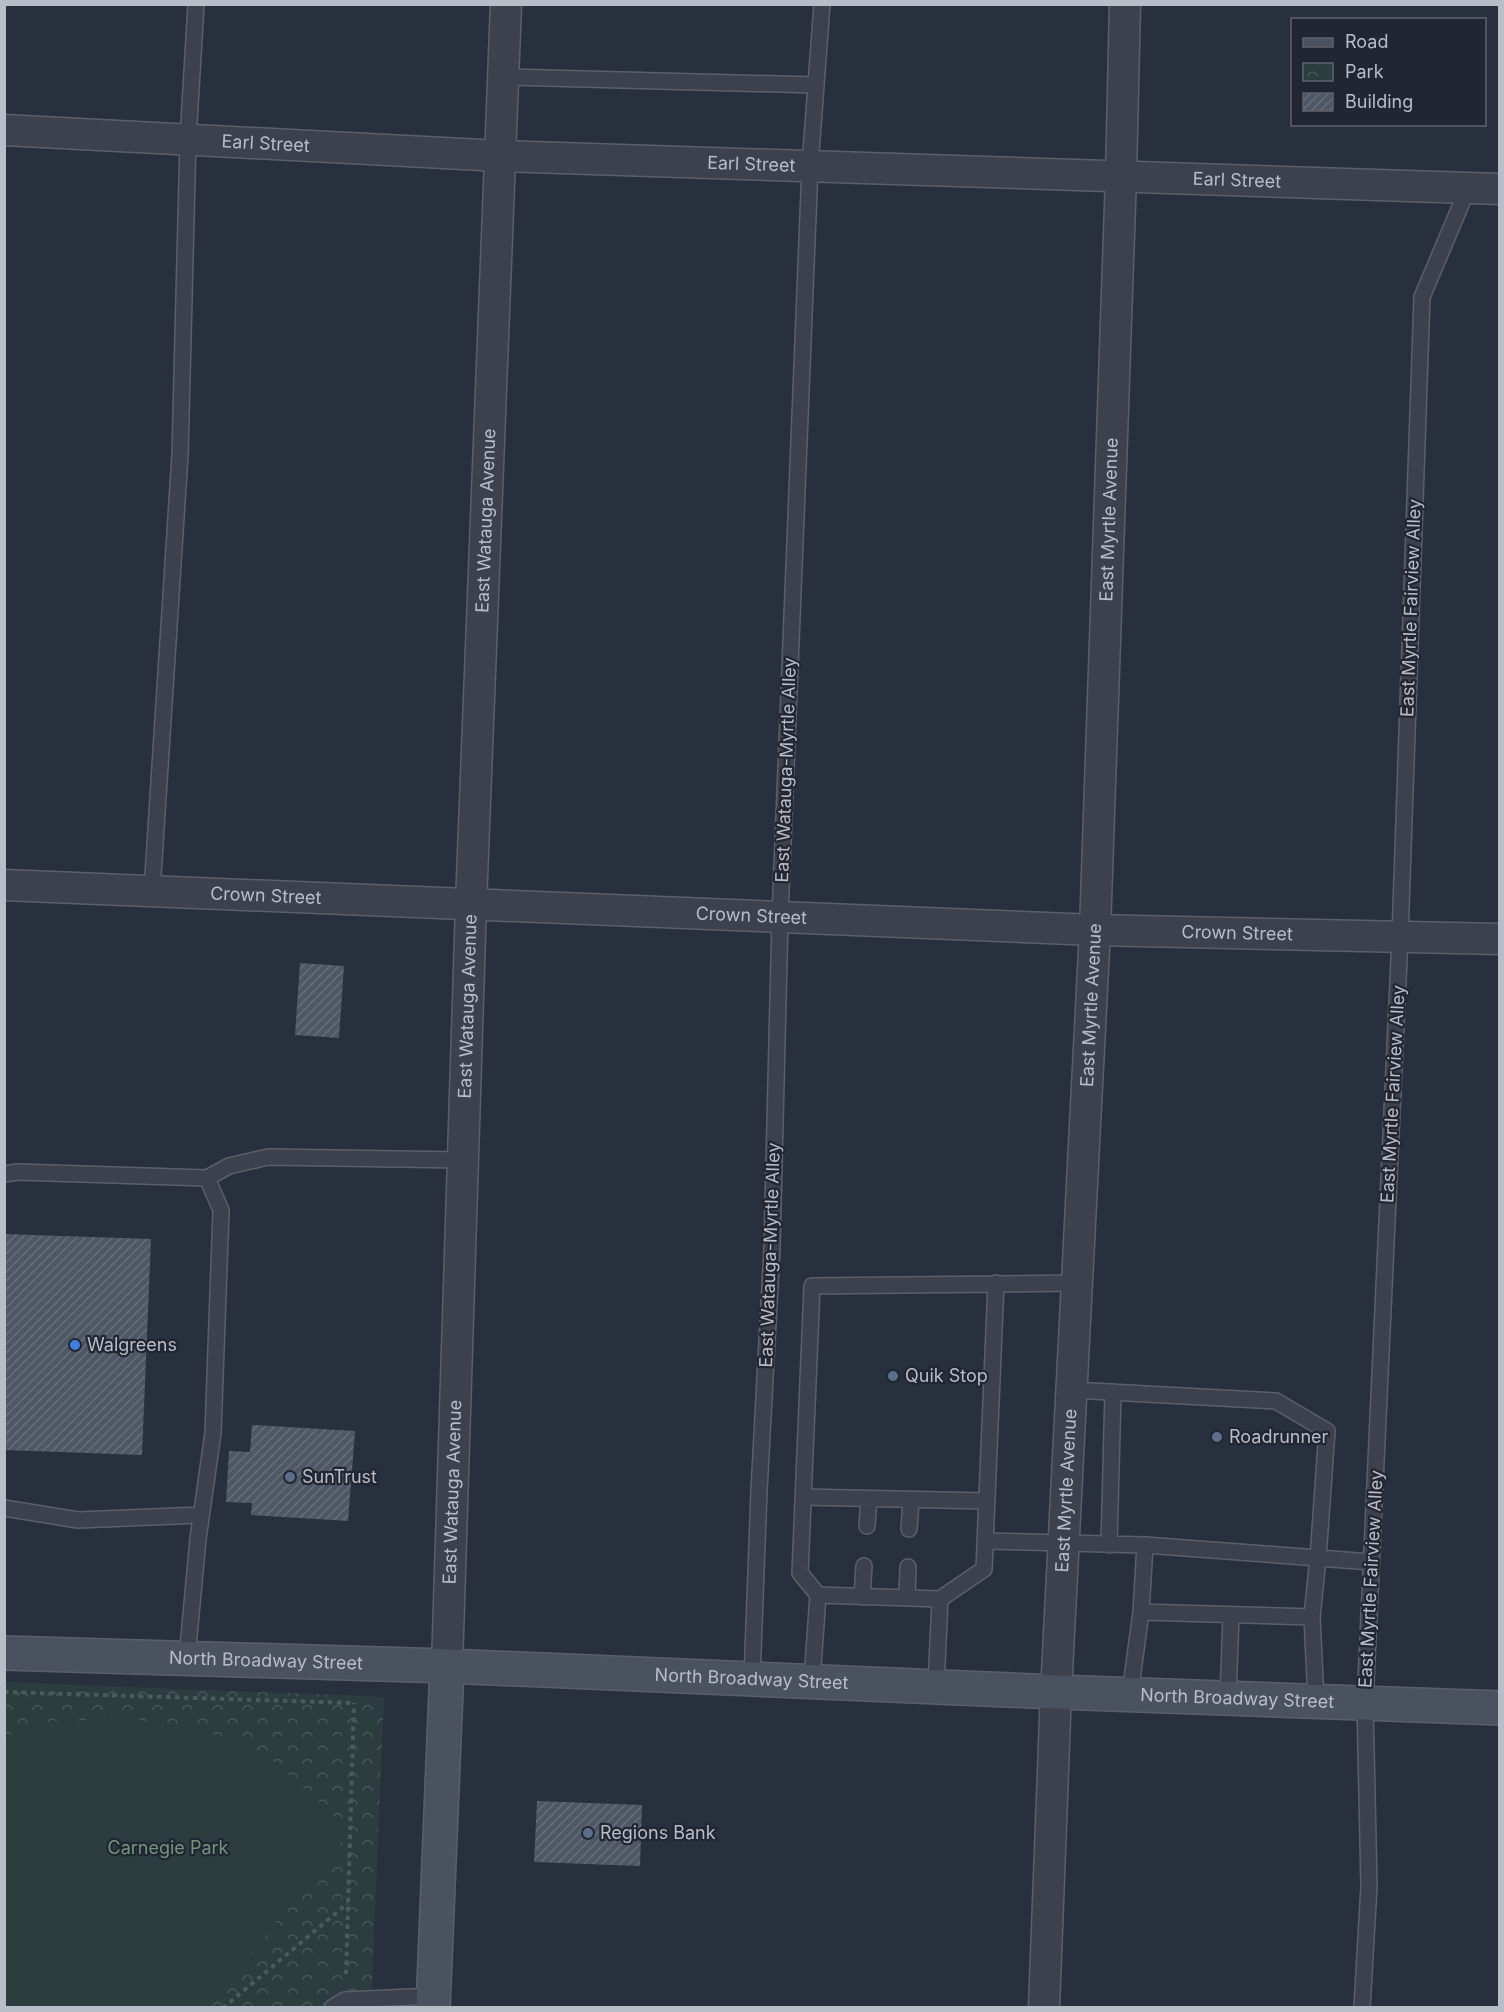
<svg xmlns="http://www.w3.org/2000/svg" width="1504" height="2012" viewBox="0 0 1504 2012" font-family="Inter,sans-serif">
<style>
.park{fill:url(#park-crowns)}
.pitch{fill:#2b3d3f}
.building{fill:url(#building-hatch)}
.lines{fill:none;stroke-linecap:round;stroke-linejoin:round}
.lane-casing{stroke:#5a606b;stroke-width:18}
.street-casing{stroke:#5a606b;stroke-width:33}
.secondary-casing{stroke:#5a606b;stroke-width:36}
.path{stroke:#4a5a5d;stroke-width:4;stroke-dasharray:4.5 4.5;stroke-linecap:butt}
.lane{stroke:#3c424d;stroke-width:15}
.street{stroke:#3c424d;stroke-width:30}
.secondary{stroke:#4a525f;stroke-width:33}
.shop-dot{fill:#3f7fe0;stroke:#212732;stroke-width:2}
.service-dot{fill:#5c6f8a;stroke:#212732;stroke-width:2}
.labels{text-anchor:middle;stroke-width:4.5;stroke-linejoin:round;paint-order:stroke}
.street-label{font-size:18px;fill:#b8bec8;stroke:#212732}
.poi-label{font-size:18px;fill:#b8bec8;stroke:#212732;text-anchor:start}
.park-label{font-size:18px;fill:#72967b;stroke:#212732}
</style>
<defs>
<pattern id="park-crowns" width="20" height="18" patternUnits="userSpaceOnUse" patternTransform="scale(1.5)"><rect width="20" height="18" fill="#2b3d3f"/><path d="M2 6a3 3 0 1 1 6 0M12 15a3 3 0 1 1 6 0" fill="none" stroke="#485759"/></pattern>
<pattern id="building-hatch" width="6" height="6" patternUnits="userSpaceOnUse" patternTransform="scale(1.5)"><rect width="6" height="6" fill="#4f5765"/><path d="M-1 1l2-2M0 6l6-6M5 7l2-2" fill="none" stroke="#666d7a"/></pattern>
</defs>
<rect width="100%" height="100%" fill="#28303d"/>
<path class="park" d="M5,1682L384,1697L371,2007L5,2008Z"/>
<path class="pitch" d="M123,1718L203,1730L273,1761L350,1831L241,1965L195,2007H10L4,2002L5,1737L47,1722Z"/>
<path class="building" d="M300,963L344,966L339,1038L295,1035Z
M4,1234L151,1239L142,1455L4,1450Z
M252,1425L355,1431L348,1521L251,1515L252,1503L226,1502L229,1451L250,1452Z
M537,1801L642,1805L640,1866L534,1862Z"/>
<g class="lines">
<g class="lane-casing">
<path id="lane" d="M504,77L816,85
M152,891L180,455L188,140L196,4
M4,1174L18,1172L207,1178L229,1166L268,1157L463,1160
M1072,1390L1276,1401L1327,1431L1318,1558L1145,1545L1141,1612L1312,1617L1316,1701
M803,1497L987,1501
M4,1508L78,1520L201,1515
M867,1526L869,1499
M909,1529L911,1500
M985,1541L1145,1545
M1109,1545L1113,1392
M818,1595L800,1573L812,1286L1077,1283
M862,1597L864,1566
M907,1597L908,1567
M940,1599L984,1569L996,1283
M1312,1617L1318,1558L1371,1562
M187,1658L198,1539L213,1433L221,1210L207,1178
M752,1679L759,1491L772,1248L780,917L810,166L822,4
M812,1680L818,1595L940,1599L936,1686
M1130,1694L1141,1612
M1228,1698L1231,1615
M332,2008L345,2000L433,1996
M1362,2008L1369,1886L1365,1703L1400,937L1422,297L1468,188"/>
</g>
<g class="street-casing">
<g id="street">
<path id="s1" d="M4,130L501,156L1500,189"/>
<path id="s2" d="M4,885L1095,930L1500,939"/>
<path id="s3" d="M447,1666L471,904L506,4"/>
<path id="s4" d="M1044,2008L1056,1692L1095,930L1121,176L1125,4"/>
</g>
</g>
<g class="secondary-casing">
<g id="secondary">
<path id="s5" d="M4,1653L447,1666L1056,1692L1500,1708"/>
<path d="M433,2008L447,1666"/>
</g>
</g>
<path class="path" d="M4,1692L354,1703
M346,1974L354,1703
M223,2008L348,1903"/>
<use href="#lane" class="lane"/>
<use href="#street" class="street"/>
<use href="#secondary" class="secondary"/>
</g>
<circle class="shop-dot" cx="75" cy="1345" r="6"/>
<g class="service-dot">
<circle cx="893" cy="1376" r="6"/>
<circle cx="1217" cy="1437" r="6"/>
<circle cx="290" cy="1477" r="6"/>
<circle cx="588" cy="1833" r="6"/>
</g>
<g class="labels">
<g class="street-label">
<text dy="6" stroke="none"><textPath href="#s1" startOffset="262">Earl Street</textPath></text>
<text dy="6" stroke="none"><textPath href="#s1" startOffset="748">Earl Street</textPath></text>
<text dy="6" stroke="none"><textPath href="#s1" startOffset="1234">Earl Street</textPath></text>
<text dy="6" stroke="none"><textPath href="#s3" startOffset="1146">East Watauga Avenue</textPath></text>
<text dy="6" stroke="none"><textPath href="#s4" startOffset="1490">East Myrtle Avenue</textPath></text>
<text transform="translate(1411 608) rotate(-88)" y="6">East Myrtle Fairview Alley</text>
<text transform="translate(786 770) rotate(-88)" y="6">East Watauga-Myrtle Alley</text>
<text dy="6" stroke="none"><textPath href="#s2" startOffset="262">Crown Street</textPath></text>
<text dy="6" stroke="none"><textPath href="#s2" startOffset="748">Crown Street</textPath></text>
<text dy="6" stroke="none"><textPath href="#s2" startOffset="1234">Crown Street</textPath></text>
<text dy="6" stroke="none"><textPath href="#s3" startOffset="660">East Watauga Avenue</textPath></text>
<text dy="6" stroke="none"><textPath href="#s4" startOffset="1004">East Myrtle Avenue</textPath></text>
<text transform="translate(1393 1094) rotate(-87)" y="6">East Myrtle Fairview Alley</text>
<text transform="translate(770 1255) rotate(-88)" y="6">East Watauga-Myrtle Alley</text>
<text dy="6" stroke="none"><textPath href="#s3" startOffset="174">East Watauga Avenue</textPath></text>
<text dy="6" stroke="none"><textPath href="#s4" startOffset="518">East Myrtle Avenue</textPath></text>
<text transform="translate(1371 1579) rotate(-87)" y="6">East Myrtle Fairview Alley</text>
<text dy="6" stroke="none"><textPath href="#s5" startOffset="262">North Broadway Street</textPath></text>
<text dy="6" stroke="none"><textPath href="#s5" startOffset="748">North Broadway Street</textPath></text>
<text dy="6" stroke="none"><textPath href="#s5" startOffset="1234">North Broadway Street</textPath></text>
</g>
<g class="poi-label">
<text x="87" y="1351">Walgreens</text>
<text x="905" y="1382">Quik Stop</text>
<text x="1229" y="1443">Roadrunner</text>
<text x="302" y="1483">SunTrust</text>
<text x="600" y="1839">Regions Bank</text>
</g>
<g class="park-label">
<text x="168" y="1854">Carnegie Park</text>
</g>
</g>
<rect width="1504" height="2012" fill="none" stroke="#b8bec8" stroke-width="12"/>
<rect x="1291" y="18" width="195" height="108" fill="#212732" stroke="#5d636e" stroke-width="1.5"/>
<rect x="1303" y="38" width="30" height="9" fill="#4a525f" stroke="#5d636e" stroke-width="1.5"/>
<text x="1345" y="48" font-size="18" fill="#b8bec8">Road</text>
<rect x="1303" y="63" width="30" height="18" fill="url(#park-crowns)" stroke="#5d636e" stroke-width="1.5"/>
<text x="1345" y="78" font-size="18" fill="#b8bec8">Park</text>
<rect x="1303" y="93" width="30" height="18" fill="url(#building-hatch)" stroke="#5d636e" stroke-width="1.5"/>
<text x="1345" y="108" font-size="18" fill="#b8bec8">Building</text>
</svg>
